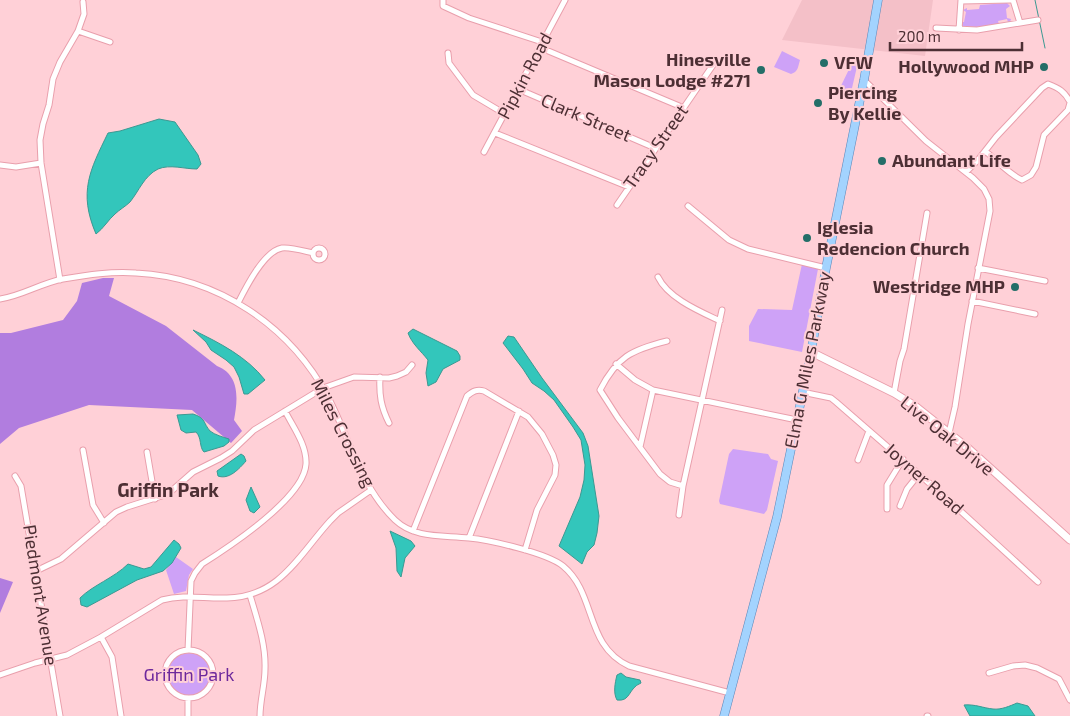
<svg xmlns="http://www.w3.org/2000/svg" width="1070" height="716" viewBox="0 0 1070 716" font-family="'Exo 2',sans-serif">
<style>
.built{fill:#f4c0c8}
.green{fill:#cea2f7}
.forest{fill:#b17ddf}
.water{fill:#33c6bb;stroke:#3b9992}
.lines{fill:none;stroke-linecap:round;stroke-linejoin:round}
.stream{stroke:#3b9992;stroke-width:1}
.street-casing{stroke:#e99fac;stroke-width:7}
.secondary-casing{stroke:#e99fac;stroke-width:9}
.primary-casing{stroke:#5d86b7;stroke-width:9}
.street{stroke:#fff;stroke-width:5}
.secondary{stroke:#fff;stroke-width:7}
.primary{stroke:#a3d3fe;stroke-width:8}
.poi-dot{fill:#246e68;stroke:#ffd0d7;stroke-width:2}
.labels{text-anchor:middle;stroke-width:4;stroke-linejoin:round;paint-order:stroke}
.poi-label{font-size:18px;font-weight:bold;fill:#4d2f34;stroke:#ffd0d7;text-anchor:start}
.street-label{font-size:18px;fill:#4d2f34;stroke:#ffd0d7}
.park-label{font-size:18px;fill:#6d289c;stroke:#ffd0d7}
.neighbourhood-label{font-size:19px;font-weight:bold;fill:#4d2f34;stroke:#ffd0d7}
</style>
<rect width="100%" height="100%" fill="#ffd0d7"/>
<path class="built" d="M802,0H933L925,56L782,40Z"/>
<path class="green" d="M1007,3L1010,6L1006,9L1007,18L1011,19L1010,22H1008L1007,19L998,21L999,24L976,27L961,26L960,22H964L966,12L963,10L967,8V10L979,9L980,5Z
M782,51L800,60C798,67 798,72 791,74L774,67Z
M855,57L859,58L849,101L837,94Z
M802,264L818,269L802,352L749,341V326L758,309L792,310Z
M733,449L768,454L771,459L778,461L767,510L764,514L720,504L719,501L729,454Z
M176,557L193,569L189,575L186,591L174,594L166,570Z
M167 675a22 22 0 1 1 44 0a22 22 0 1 1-44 0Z"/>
<path class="forest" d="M103,278H114L109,296L166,326L217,366C240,375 238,399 234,420L242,431L231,443L192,410L89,405L19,428L0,444V333H11L63,320L77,301L82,283Z
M0,578L13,582L0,613Z"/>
<path class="water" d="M159,119L175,122L198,155L201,164L197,169C184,169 170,164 158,169C144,176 139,191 130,202C126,206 119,210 115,214C108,220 104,228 96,234C78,192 90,170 108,133L120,131Z
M413,329L457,351L460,356V360L443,369L436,382L428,386L426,373L428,360C421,351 412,344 408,333Z
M193,330C220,343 247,357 265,380L248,394H244L239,377L234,367L226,360L211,350L206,342Z
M508,336L514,337L542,378L583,433L588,446L599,516L597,533L594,545L587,552L582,564L559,546L580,497L584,480L585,465L581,440L573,427L554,400L544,391L532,383L523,369L503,343Z
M193,414C206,418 203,423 210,431C215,435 223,437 229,439V442L224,446L204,452C199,447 202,438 196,432L186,433L181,430L177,415Z
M241,454L244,456L246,461C239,469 229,480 218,476L217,471Z
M251,487L260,507L254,513L250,511L246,500Z
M390,531L411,541L415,546L405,558L401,577L397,571L396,548Z
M174,540L179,544L181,548L172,563L163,571L137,580L87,607L81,605L80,598C93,585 114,578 128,564L144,569L151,567Z
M621,673L626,677L640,680L641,683C628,688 631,702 617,700C613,693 615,683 617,675Z
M1017,703L1028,706L1035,716H970L964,705C975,704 983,708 993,709C1001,710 1010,706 1017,703Z"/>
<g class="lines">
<path class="stream" d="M1035,0L1045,48"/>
<g class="street-casing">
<path id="street" d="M443,0V6L469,18L542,42L546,50L684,108
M1013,0L1020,23
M961,1L1010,0
M936,28L977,30L1038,20
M959,30L961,0
M78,31L110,42
M448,53L449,63L473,95L505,114
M864,80L926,141L973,178L984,189L989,199L990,211L968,324L955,407L949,433
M518,89L655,148
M495,133L629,187
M985,151C997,160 1007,173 1022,180L1031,175L1036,167L1044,135L1068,110L1070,103
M484,152L565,0
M0,165L16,167L41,163
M966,172L978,160L996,137L1042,88L1048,84C1059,88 1065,92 1070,102
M617,205L713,65
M688,206L729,240L748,249L826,268
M313 254a6 6 0 1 1 12 0a6 6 0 1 1-12 0Z
M978,268L1045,281
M658,277C668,298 699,311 720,321
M60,280L41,163L40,140L43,124L49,105L53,79L60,62L78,31L84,14L83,2
M0,299C22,296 41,283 63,279C87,275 112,271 136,273C218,277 290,326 328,397C350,439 360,486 395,520C415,539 443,535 469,538C490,540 547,553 563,566C597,594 584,645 629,666L730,693
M972,301L1035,314
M238,303C246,287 264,251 282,248C291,247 304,251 313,253
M667,341C631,350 617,357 600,390L618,418L660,474L670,482L683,486
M616,364L635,380L653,390L797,420
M380,377C379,395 381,407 389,423
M802,392L831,398L836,402L943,495L1038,582
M894,393L900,361L904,349L927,213
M640,447L653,390
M83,450L93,505L104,523
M147,452L155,499
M858,460L869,431
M15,476L21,486L60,716
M900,506L907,489L919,474
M887,509V485L903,459
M679,515L683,486L722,310
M413,531L467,396C473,391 477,389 484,391L528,417L542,434L553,455L556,465L555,475L537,510L525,550
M469,538L519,411
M36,571L61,559L116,512L127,507L168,494L193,472L221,458L232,451L254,430L323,388L354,377L389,378L397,376L406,372L412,365
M250,595C257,619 266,644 265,669C265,685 260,700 260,716
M101,637L112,657L121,716
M165 674a24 24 0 1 1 48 0a24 24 0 1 1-48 0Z
M188,650L191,581L195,573L202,564C229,547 304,498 306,464C307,445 293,427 285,411
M989,673L1013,666L1025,665L1037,668L1059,679L1070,700
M0,675L35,663L67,655L101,637L162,600C184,594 205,599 227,598C280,597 299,555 330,521L338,513L371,490
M188,716V699
M927,716H928"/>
</g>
<g class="secondary-casing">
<path id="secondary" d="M811,352L894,393L915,406L969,449L1070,540"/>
</g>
<g class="primary-casing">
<path id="primary" d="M724,716L777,517L811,352L826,268L864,80L878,0"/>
</g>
<use href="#street" class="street"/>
<use href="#secondary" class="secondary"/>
<use href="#primary" class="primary"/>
</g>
<g class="poi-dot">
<circle cx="824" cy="63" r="5"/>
<circle cx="1044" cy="67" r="5"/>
<circle cx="761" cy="70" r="5"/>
<circle cx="818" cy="103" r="5"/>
<circle cx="882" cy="161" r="5"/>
<circle cx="807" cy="238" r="5"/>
<circle cx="1015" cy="287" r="5"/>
</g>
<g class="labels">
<g class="poi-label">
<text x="751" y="66" text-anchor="end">Hinesville<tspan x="751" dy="21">Mason Lodge #271</tspan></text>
<text x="834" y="69">VFW</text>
<text x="1034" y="73" text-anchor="end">Hollywood MHP</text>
<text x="828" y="99">Piercing<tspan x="828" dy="21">By Kellie</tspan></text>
<text x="892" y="167">Abundant Life</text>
<text x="817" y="234">Iglesia<tspan x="817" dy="21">Redencion Church</tspan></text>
<text x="1005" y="293" text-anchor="end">Westridge MHP</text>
</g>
<g class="street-label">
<text transform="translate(525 76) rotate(-62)" y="6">Pipkin Road</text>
<text transform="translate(586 118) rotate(23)" y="6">Clark Street</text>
<text transform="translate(656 147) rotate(-55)" y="6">Tracy Street</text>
<text transform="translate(808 360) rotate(-79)" y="6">Elma G Miles Parkway</text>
<text transform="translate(343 433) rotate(63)" y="6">Miles Crossing</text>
<text transform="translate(947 436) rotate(39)" y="6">Live Oak Drive</text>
<text transform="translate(924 479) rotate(41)" y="6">Joyner Road</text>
<text transform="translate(40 595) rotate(81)" y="6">Piedmont Avenue</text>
</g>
<g class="park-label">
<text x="189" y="681">Griffin Park</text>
</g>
<g class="neighbourhood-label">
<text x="168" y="497">Griffin Park</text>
</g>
</g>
<path d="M890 42v8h132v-8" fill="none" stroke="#4d2f34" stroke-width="2.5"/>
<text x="898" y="42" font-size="15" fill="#4d2f34" stroke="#ffd0d7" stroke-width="4" paint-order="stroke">200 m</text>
</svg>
